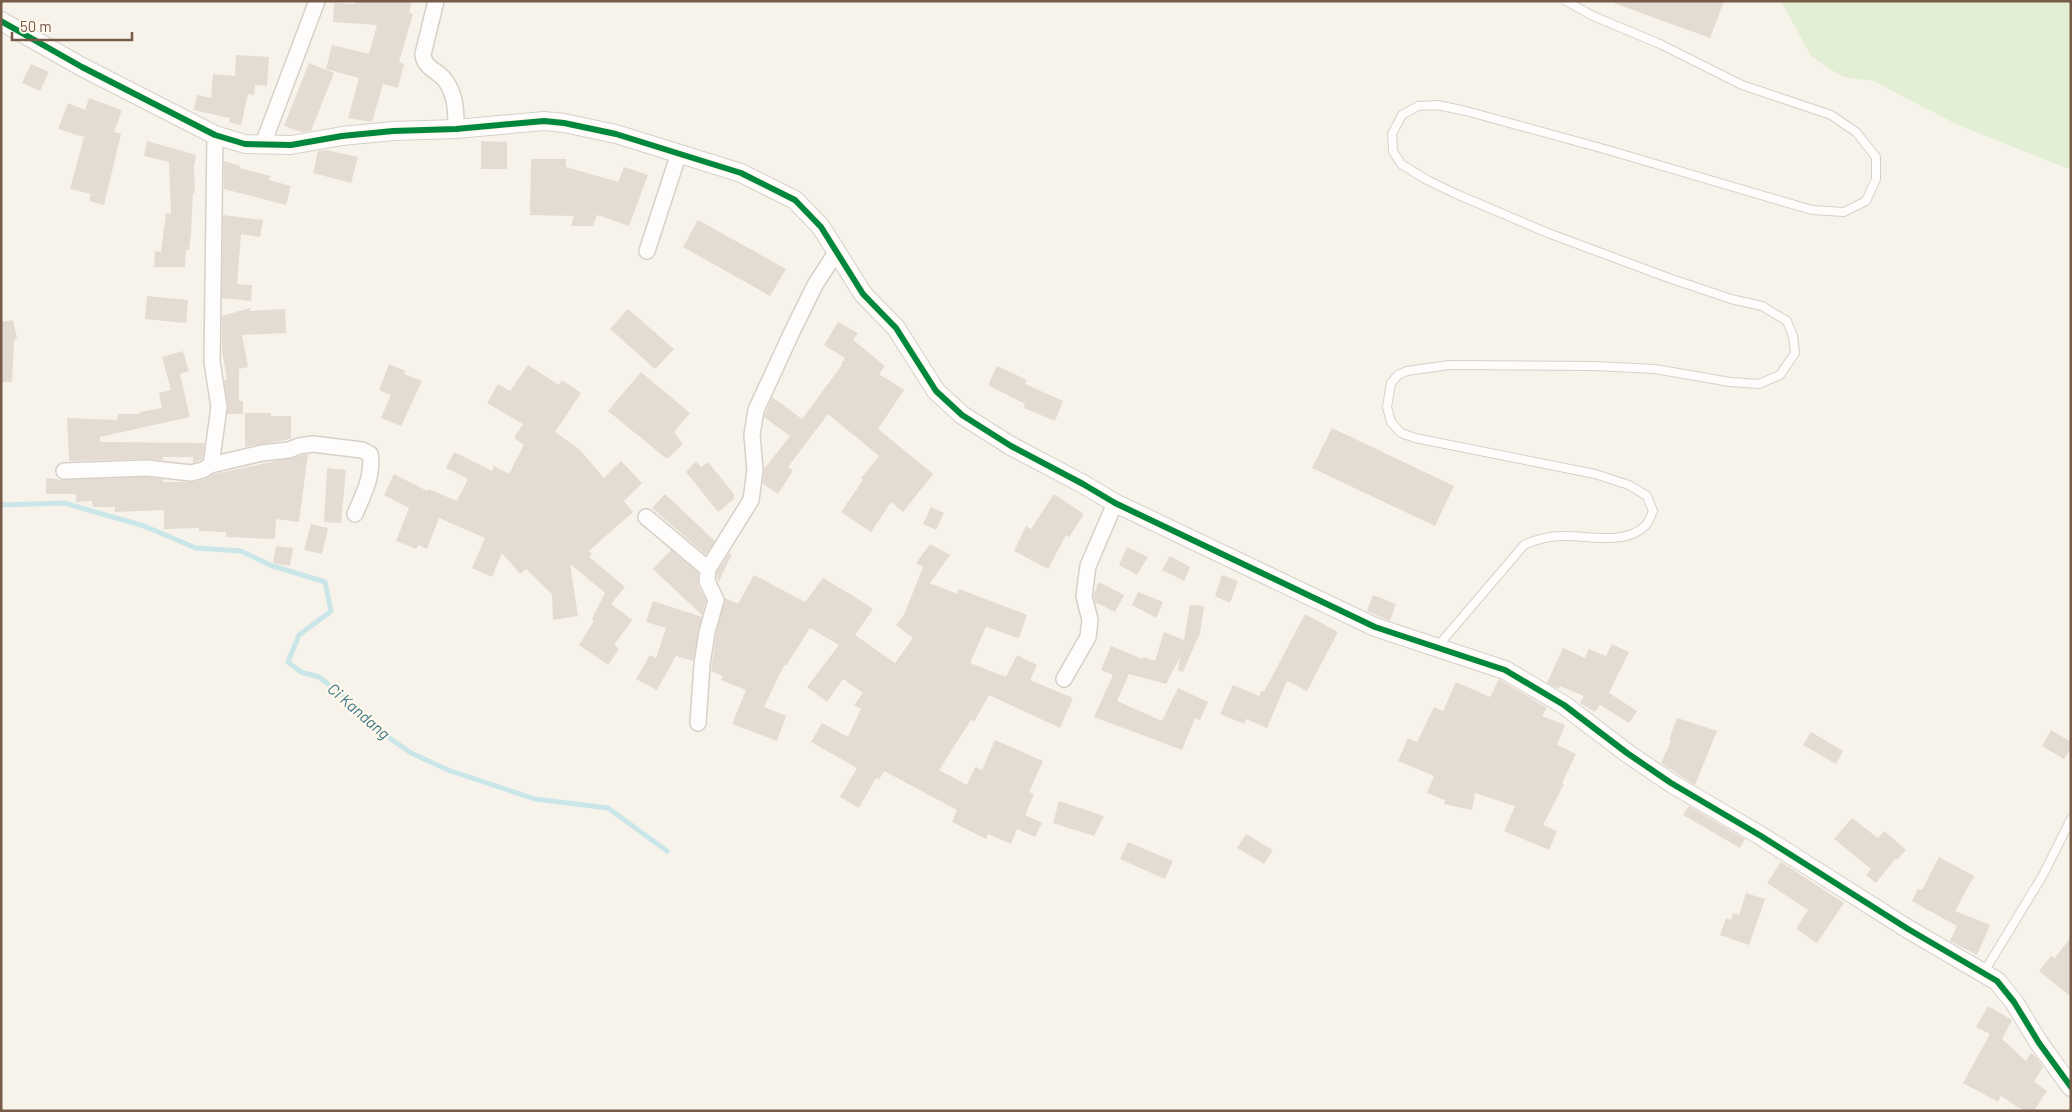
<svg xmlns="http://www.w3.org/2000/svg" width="2072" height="1112" viewBox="0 0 2072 1112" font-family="Barlow,sans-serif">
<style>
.green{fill:#e3efd4}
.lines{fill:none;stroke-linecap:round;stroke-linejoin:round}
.stream{stroke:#cbe6e9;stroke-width:5}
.building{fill:#e4dbd2}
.service-casing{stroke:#d6d0c9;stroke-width:10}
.minor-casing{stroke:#d6d0c9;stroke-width:18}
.tertiary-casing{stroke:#d6d0c9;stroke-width:20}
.service{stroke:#fefdfc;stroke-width:8}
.minor{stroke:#fefdfc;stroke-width:15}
.tertiary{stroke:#fefdfc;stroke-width:18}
.cycleway-casing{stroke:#fff8ec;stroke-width:9}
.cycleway{stroke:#00873e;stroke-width:6}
.labels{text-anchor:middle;stroke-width:4.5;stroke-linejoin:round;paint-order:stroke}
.water-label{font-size:16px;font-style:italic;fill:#3e7985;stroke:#fff8ec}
</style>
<rect width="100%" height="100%" fill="#f7f3eb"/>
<path class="green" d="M1781,1H2071V170L1958,125L1871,80L1855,79L1841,76L1811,56Z"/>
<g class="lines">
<path class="stream" d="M1,505L64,503L144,526L196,548L241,551L270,565L325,582L331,611L299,635L288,662L301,672L319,677L343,696L371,725L411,753L448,770L535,799L608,808L667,851"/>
</g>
<path class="building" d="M355,1H412L409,12L413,14L399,62L404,64L398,88L383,84L372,122L348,118L359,78L326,69L332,45L369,54L377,25L333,22L334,3L355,4Z
M1614,1H1724L1710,38L1614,3Z
M236,55L269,57L267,86L255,85L254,95L248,94L241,125L229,122L230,118L194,110L197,95L211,98L213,74L235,76Z
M309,63L334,73L311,131L301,132L284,126Z
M31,64L49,72L40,91L22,83Z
M89,98L122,110L114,132L121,134L104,205L89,201L91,194L70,189L84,137L58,129L68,103L85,110Z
M147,141L196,155L194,166L195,193H193L191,233L189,250H186L185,267H154L155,251L161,252L166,213L171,214L169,162L144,156Z
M481,141L507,142V169H481Z
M326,150L358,157L351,183L313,173L318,151Z
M531,159H566V167L618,182L624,167L648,175L629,226L597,215L593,226H571L574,216L530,215Z
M224,161L240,166V168L270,176L269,180L291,186L286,205L224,189Z
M223,215L263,220L260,237L241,234L237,284L252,285L251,301L222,298Z
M698,220L786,269L770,296L683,247Z
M147,296L188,300L186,323L145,319Z
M250,308V311L285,309L286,333L242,335L248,367L239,369V401H243V414H227L228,406L224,380H227L222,351V316Z
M628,309L674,349L655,369L610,329Z
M13,320L17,339L14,340L12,382H1V322Z
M838,322L858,333L853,340L885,366L879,374L904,390L878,429L933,474L903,512L891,502L871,532L841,512L863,480L861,478L879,456L828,414L788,467L793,470L778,494L763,484L764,469L790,436L764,417L772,397L802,419L842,365L841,364L845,358L824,345Z
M183,351L189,371L180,374L190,417L100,437V442L205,443L202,459L193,463V457H163V460L147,459L69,461L67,418L117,420L118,414H140L139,412L162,408L159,393L171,390L162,357Z
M389,364L405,371L404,374L422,381L401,426L381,418L391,395L379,390Z
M528,365L559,385L562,380L581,393L555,432L579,449L604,478L621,461L642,483L624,501L633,512L589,551L592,554L589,557L625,587L611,604L632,620L614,645L619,649L608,665L579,645L594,621L592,619L605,593L570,564L578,616L553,620L552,594L526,569L520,574L502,553L492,577L472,568L485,538L439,518L427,549L418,545L416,549L396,541L409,508L384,495L394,474L427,491L428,489L457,501L468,479L446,468L454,452L492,471L494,466L509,474L524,445L514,438L523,424L487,403L498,384L510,391Z
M997,366L1027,380L1025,384L1063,401L1055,421L1024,408L1025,404L988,385Z
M641,372L690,413L674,432L683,444L667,459L608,411Z
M245,413H271V416H291V439L245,447Z
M1332,428L1454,486L1435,526L1312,468Z
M308,454L299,522L276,519L275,539L226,537V532L199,531V528L164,529V510L115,512V507H93L92,501L76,502V494H46V478L64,480L147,477L163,479V482H193L206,479L215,474Z
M696,461L701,467L708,462L734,494V499L718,512L686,472Z
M327,468L346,470L341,523L324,522Z
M665,494L715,541L706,555L652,508Z
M1054,494L1084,514L1069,537L1066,535L1048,569L1014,551L1026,526L1031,529Z
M931,507L944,513L936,530L923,524Z
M311,524L328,528L322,554L304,550Z
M930,544L950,555L930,583L957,594L959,589L1027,615L1019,638L986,627L970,663L1006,677L1017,655L1037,665L1030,680L1073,698L1060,728L989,695L974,722L971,720L939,770L967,785L975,767L982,770L995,740L1043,761L1029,792L1034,794L1025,815L1042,823L1035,837L1017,829L1011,844L988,834L986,839L952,822L957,810L884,771L879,780L876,778L859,808L840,797L857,768L811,742L822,723L848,737L861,709L854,705L863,693L843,679L827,702L807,687L839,645L810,628L786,666L784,665L764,707L786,716L777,741L732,724L746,690L721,680L723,676L711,671L716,634L725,598L738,604L754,575L805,602L823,578L855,597L873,609L855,635L895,663L913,638L896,625L904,615L923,567L916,563Z
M276,546L293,548L290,566L273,563Z
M1127,547L1148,557L1137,575L1119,565Z
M671,550L698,573V585L706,601L702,615L653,569Z
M729,553L732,554L718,583L717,572Z
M1170,556L1190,567L1184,581L1162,570Z
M1222,575L1238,581L1230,603L1215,596Z
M1099,582L1124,595L1115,612L1095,602L1094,593Z
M1138,592L1163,602L1156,618L1132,605Z
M1373,595L1396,604L1390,621L1367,611Z
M653,601L702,617L693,661L676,656L657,690L636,679L650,655L656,658L666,628L646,622Z
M1190,605L1204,606L1200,633L1183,672L1178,670L1180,657L1166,684L1129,674L1117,701L1162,721L1178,688L1208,702L1200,720L1195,718L1182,750L1094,717L1113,675L1101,670L1111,646L1143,659V657L1155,661L1164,632L1184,640Z
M1305,614L1338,632L1307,691L1287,681L1267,728L1246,719L1244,724L1220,714L1233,685L1259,696L1262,690L1264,692Z
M1612,644L1629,652L1609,693L1637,711L1629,723L1600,705L1595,712L1580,703L1584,696L1560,686L1558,689L1547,683L1563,648L1585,658L1589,649L1606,656Z
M1499,679L1547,708L1542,716L1565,725L1557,745L1576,754L1562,783L1564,784L1543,825L1557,831L1549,850L1504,831L1515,806L1475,793L1472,810L1444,804L1445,800L1427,793L1434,776L1398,761L1408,738L1417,742L1434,707L1443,711L1456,682L1490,697Z
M1677,718L1717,731L1695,785L1661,763L1671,741L1669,740Z
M2051,730L2071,742V748L2064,759L2042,746Z
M1811,732L1843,751L1836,764L1803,745Z
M1059,801L1104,816L1094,836L1053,823Z
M1689,806L1745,839L1740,848L1683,815Z
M1852,818L1878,838L1884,831L1906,850L1897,860L1895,859L1876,883L1866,875L1871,869L1834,839Z
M1246,834L1273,850L1264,864L1237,848Z
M1128,842L1173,861L1165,879L1120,859Z
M1939,857L1974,876L1955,911L1990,925L1977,955L1950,941L1957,926L1912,901L1918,889L1922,890Z
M1781,862L1844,903L1817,943L1796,929L1808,910L1767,883Z
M1746,893L1765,899L1749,945L1720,935L1726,918L1731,920L1733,913L1739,915Z
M2071,937V997L2039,971L2051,956L2055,958Z
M1988,1006L2012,1020L2002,1039L2026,1061L2031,1053L2035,1056L2043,1067L2034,1082L2047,1091L2034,1111H2024L2001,1096L1998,1102L1963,1083L1990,1034L1976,1027Z"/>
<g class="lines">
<g class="service-casing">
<path id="service" d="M1437,647L1524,545C1537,539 1548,536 1562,536C1588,535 1626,546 1646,525C1649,522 1651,515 1653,511L1647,496L1629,485L1595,474L1415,438L1401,433L1391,422L1387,407L1391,383L1398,375L1407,371L1449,365L1594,366L1655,369L1730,382L1759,384L1780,375L1795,353L1793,336L1787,321L1762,306L1731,299L1666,277L1548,233L1456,194L1427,180L1401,164L1393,151L1392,134L1402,115L1418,106L1437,105L1466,111L1608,150L1812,210L1844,212L1866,201L1876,179V157L1856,132L1831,115L1742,85L1660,44L1593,16L1566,1
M1984,972L2043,875L2071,819"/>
</g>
<g class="minor-casing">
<path id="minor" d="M436,1L423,54C424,68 437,70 445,80C456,95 456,111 456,129
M263,144L317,1
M647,251L679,153
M211,465L219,407L212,362L215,135
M64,471L147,468L191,473L203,470L211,465L262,453L289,450L299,446L313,444L362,450L370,454C374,475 363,495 355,514
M646,517L708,569
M1064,679L1088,637L1090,620L1084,596L1088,566L1115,503
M698,723L702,664L707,632L716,600L707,581L708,569L751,500L755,470L752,435L756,410L791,334L815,285L837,251"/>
</g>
<g class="tertiary-casing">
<path id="tertiary" d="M1,21L82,67L215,135L245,144L291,145L342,136L393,131L456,129L544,121L564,123L616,134L741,173L795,200L821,227L863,294L896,328L936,391L962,415L1011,446L1083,484L1115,503L1375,627L1505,670L1564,705L1627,753L1671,783L1761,836L1908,929L1997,981L2014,1002L2039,1043L2071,1087"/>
</g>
<use href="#service" class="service"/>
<use href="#minor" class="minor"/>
<use href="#tertiary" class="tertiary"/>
<g class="cycleway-casing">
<path id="cycleway" d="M1,21L82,67L215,135L245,144L291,145L342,136L393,131L456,129L544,121L564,123L616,134L741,173L795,200L821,227L863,294L896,328L936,391L962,415L1011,446L1083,484L1115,503L1375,627L1505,670L1564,705L1627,753L1671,783L1761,836L1908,929L1997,981L2014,1002L2039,1043L2071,1087"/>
</g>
<use href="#cycleway" class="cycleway"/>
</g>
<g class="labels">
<g class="water-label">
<text transform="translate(359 711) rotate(41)" y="6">Ci Kandang</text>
</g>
</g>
<rect width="2072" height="1112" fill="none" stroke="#785a49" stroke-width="5"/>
<path d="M12 32v8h120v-8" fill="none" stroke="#785a49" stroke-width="2.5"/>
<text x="20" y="32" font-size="15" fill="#785a49" stroke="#fff8ec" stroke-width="4" paint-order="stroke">50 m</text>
</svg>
